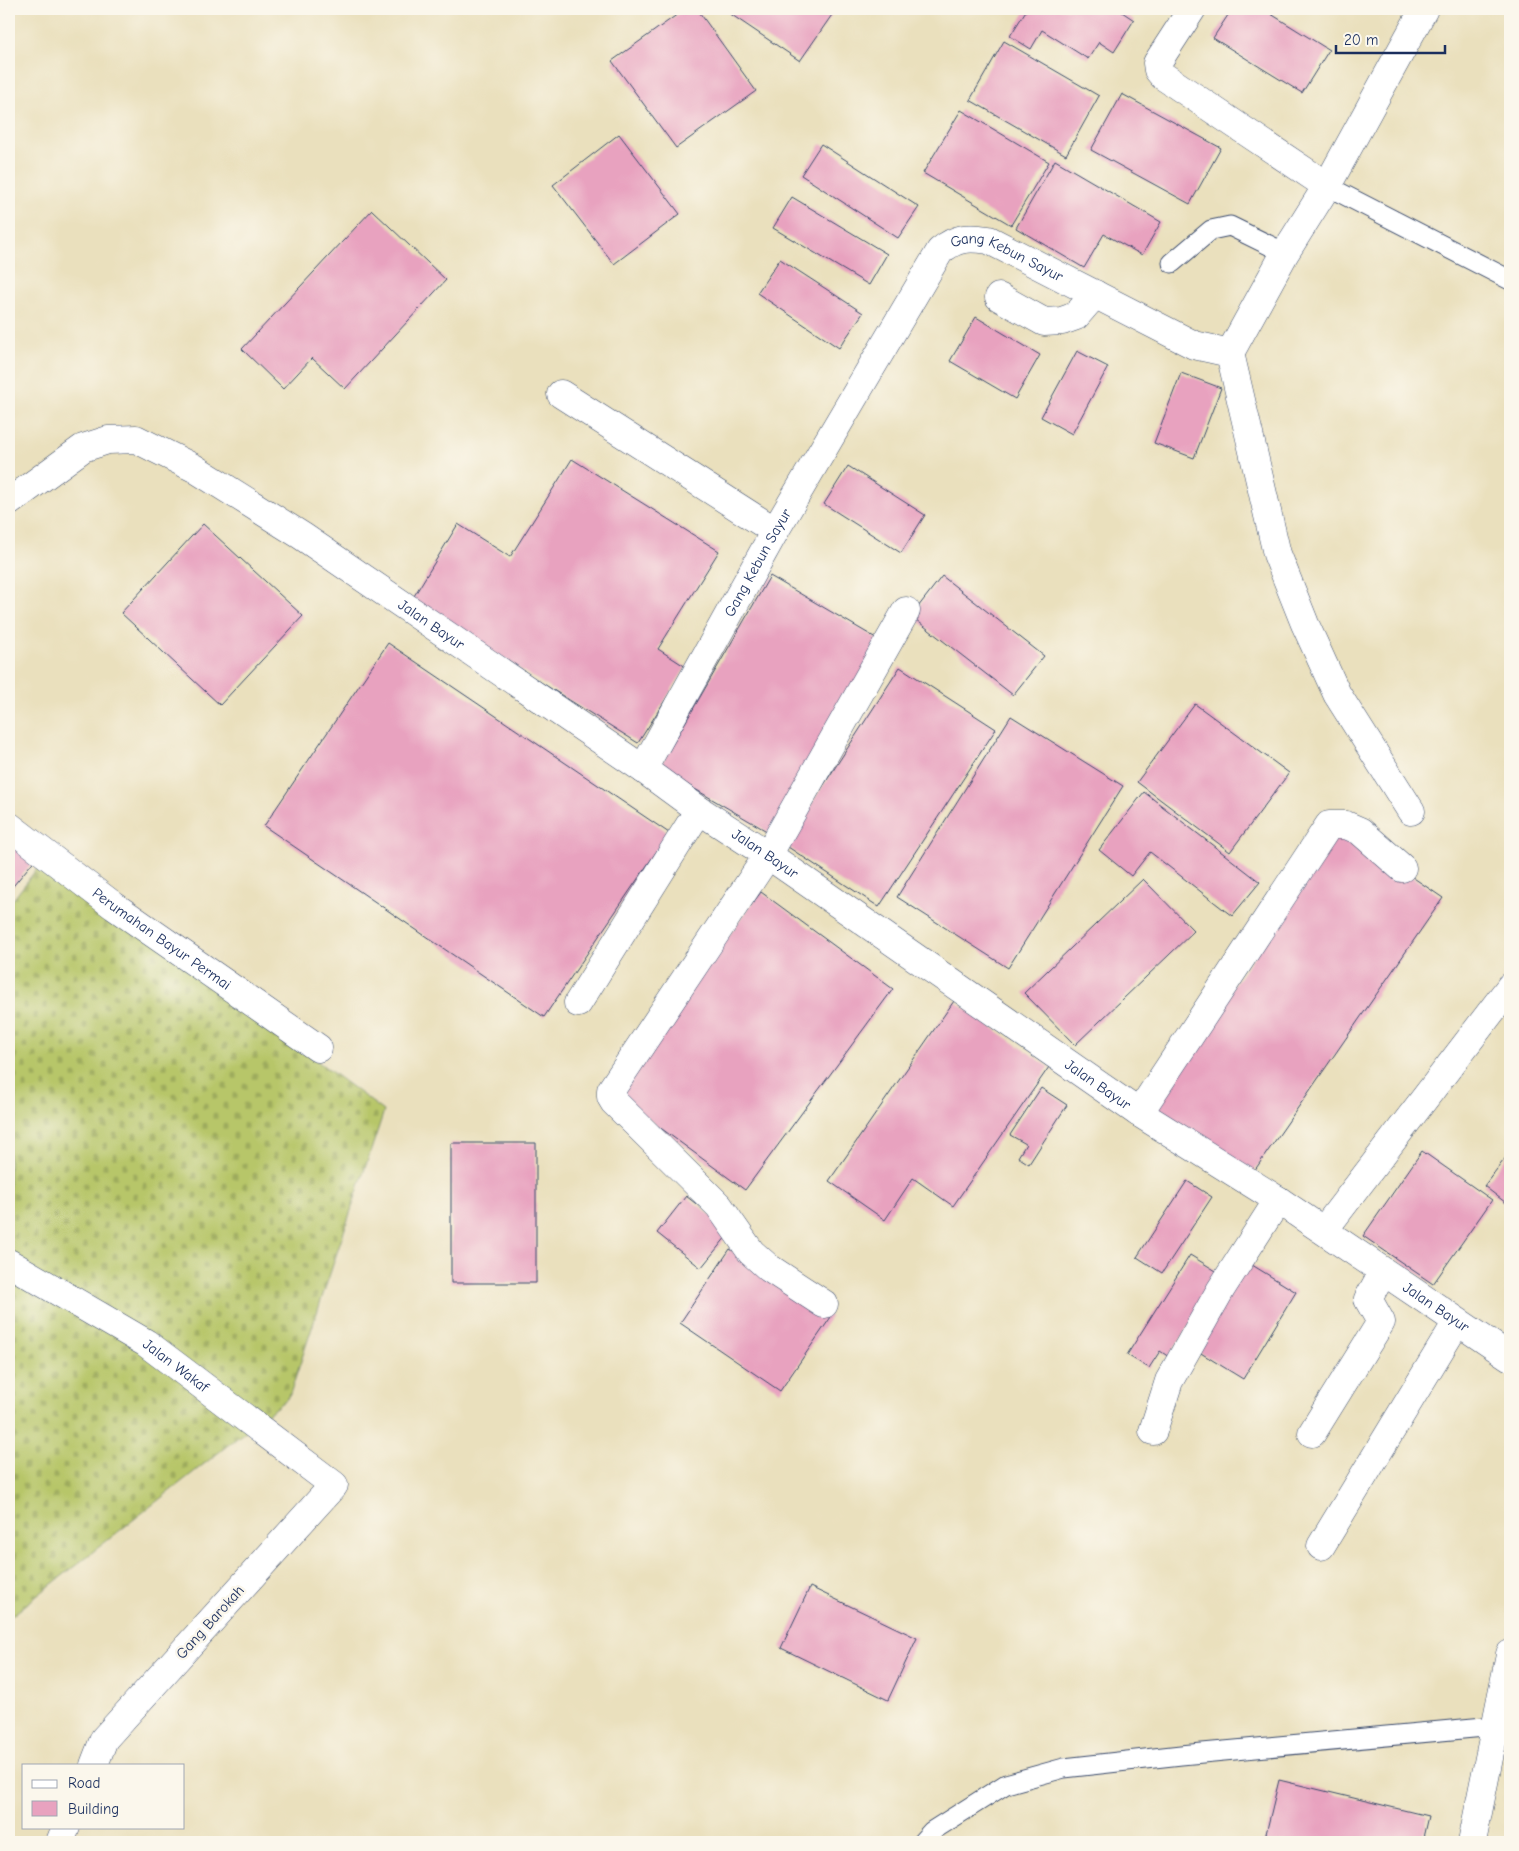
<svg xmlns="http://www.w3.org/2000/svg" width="1519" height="1851" viewBox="0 0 1519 1851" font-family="'Comic Neue',sans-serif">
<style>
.cemetery{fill:url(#cemetery-stones);stroke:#697a64}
.building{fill:#e8a2bf}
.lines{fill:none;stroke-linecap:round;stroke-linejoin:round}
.service-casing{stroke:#3a4a6c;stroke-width:21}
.minor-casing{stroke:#3a4a6c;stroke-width:29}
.service{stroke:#fff;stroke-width:19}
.minor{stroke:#fff;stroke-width:28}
.labels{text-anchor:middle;stroke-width:5;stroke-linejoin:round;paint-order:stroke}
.street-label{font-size:15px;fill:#1b2f5e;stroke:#fbf7ec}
</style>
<defs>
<pattern id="cemetery-stones" width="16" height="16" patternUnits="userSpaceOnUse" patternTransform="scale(1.25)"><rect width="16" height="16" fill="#b7c669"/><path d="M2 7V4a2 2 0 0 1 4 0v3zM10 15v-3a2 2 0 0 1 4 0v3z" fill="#9daa5d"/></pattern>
</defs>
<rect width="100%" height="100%" fill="#fbf7ec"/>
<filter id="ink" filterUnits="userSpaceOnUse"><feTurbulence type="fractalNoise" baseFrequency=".02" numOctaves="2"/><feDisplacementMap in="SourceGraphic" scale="10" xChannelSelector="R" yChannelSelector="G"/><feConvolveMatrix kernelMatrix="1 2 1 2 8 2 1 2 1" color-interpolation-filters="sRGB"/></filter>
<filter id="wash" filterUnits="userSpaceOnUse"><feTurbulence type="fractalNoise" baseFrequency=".0096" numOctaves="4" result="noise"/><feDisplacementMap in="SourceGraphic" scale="20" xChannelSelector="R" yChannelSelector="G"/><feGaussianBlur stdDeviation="1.12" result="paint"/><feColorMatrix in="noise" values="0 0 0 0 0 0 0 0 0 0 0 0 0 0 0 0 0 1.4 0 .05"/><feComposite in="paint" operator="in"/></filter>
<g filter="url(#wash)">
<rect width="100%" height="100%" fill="#eae0bd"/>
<path class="cemetery" d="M45,858L384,1111L289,1397L9,1618V905Z"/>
<g id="blocks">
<path class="building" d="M685,9H697L756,91L676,148L612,61Z
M723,9H836L800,61Z
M1027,9H1124L1122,12L1134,20L1114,52L1099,42L1088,59L1042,30L1031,49L1010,36Z
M1232,9H1263L1329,50L1302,93L1213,38Z
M1004,41L1099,96L1066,155L970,100Z
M1122,94L1221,148L1190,204L1091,150Z
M961,110L1049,162L1011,225L923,173Z
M619,134L680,214L614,264L553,185Z
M821,144L919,207L898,238L801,175Z
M1055,160L1161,222L1142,255L1104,234L1084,268L1016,228Z
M792,197L887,254L869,285L773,228Z
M372,210L446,280L345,389L312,358L283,389L242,349Z
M780,259L863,313L839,348L757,293Z
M976,317L1040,355L1015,399L950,361Z
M1077,351L1108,367L1072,434L1041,417Z
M1181,373L1221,388L1194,458L1154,443Z
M572,459L719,551L658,649L686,667L638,743L411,601L458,524L510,557Z
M848,466L925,515L901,553L824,504Z
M203,524L303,616L220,705L121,613Z
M770,576L881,641L770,833L659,768Z
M942,576L1044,656L1013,695L911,616Z
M388,643L669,833L544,1017L264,826Z
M900,667L996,729L879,907L785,845Z
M1195,704L1289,773L1230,852L1137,782Z
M1011,716L1123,786L1008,968L897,897Z
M1144,792L1260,882L1232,916L1150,852L1131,876L1099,850Z
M1342,829L1443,898L1250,1177L1149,1108Z
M9,833L37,857L9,891Z
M1143,879L1194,931L1075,1045L1024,993Z
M761,892L893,989L745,1190L613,1093Z
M954,1001L1049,1067L953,1206L913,1178L885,1220L829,1181Z
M1041,1088L1067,1105L1029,1164L1018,1157L1026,1144L1010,1135Z
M451,1143H536V1283H451Z
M1422,1151L1492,1200L1433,1284L1363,1236Z
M1510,1152V1206L1484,1186Z
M1187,1181L1212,1197L1162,1273L1137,1257Z
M686,1196L731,1231L701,1268L657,1233Z
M730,1249L831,1317L780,1391L680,1323Z
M1190,1255L1221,1274L1169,1357L1160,1351L1149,1368L1127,1355Z
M1244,1260L1296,1292L1243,1379L1191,1347Z
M810,1587L917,1638L888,1700L781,1648Z
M1279,1780L1428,1816L1422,1842H1264Z"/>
</g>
</g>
<g filter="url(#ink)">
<use href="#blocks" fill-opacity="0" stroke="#3a4a6c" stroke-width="1"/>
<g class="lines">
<g class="service-casing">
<path id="service" d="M1327,186L1510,280
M1172,263L1211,230L1230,226L1285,253
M922,1842L932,1831L1006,1784L1064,1768L1181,1755L1495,1726"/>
</g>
<g class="minor-casing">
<g id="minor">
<path d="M1192,9L1157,63L1158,70L1163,76L1327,186"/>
<path d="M999,297L1044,322L1062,321L1076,316L1095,294"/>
<path d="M1230,353L1277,554L1305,624L1337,694L1411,811"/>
<path d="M561,394L775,531"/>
<path id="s1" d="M9,502L83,448L108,440L136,439L194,468L302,536L643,769L699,810L768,855L1139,1113L1278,1200L1510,1357"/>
<path id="s2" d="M643,769L775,531L940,251C957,237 968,237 989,240L1194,345L1230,353L1285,253L1327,186L1424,9"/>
<path id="s3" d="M9,826L114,906L318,1048"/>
<path d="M578,1003L699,810"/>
<path d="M1139,1113L1329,825H1346L1360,831L1402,868"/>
<path d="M1324,1230L1510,987"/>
<path id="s4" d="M9,1263L146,1343L334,1485L104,1739L94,1765"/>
<path d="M824,1304L769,1268L751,1252L719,1206L614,1102L611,1097V1090L768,855L906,611"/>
<path d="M1153,1431L1169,1381L1221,1289L1278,1200"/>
<path d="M1312,1433L1381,1322L1368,1299L1383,1272"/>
<path d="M1321,1546L1457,1322"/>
<path d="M60,1842L66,1827"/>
<path d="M1472,1842L1510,1654"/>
</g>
</g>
<use href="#service" class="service"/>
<use href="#minor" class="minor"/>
</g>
</g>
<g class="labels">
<g class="street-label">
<text dy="5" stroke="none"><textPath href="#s2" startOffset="671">Gang Kebun Sayur</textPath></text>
<text dy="5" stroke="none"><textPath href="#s2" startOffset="236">Gang Kebun Sayur</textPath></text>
<text dy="5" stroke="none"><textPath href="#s1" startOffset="495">Jalan Bayur</textPath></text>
<text dy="5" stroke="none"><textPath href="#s1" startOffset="900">Jalan Bayur</textPath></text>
<text dy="5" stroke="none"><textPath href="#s3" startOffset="190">Perumahan Bayur Permai</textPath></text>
<text dy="5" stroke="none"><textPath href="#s1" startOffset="1305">Jalan Bayur</textPath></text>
<text dy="5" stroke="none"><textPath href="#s1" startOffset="1710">Jalan Bayur</textPath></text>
<text dy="5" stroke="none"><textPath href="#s4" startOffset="196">Jalan Wakaf</textPath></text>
<text transform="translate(210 1622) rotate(-48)" y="5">Gang Barokah</text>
</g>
</g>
<rect width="1519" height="1851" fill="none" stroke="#fbf7ec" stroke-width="30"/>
<rect x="22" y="1764" width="162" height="65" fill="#fbf7ec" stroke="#a1a7b3"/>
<rect x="32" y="1780" width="25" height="8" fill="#ffffff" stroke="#a1a7b3"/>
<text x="68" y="1788" font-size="15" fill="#1b2f5e">Road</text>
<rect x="32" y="1801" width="25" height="15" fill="#e8a2bf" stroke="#a1a7b3"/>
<text x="68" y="1814" font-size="15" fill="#1b2f5e">Building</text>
<path d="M1336 45v8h109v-8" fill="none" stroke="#1b2f5e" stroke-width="2.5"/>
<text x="1344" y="45" font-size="15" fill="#1b2f5e" stroke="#fbf7ec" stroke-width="4" paint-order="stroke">20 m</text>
</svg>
